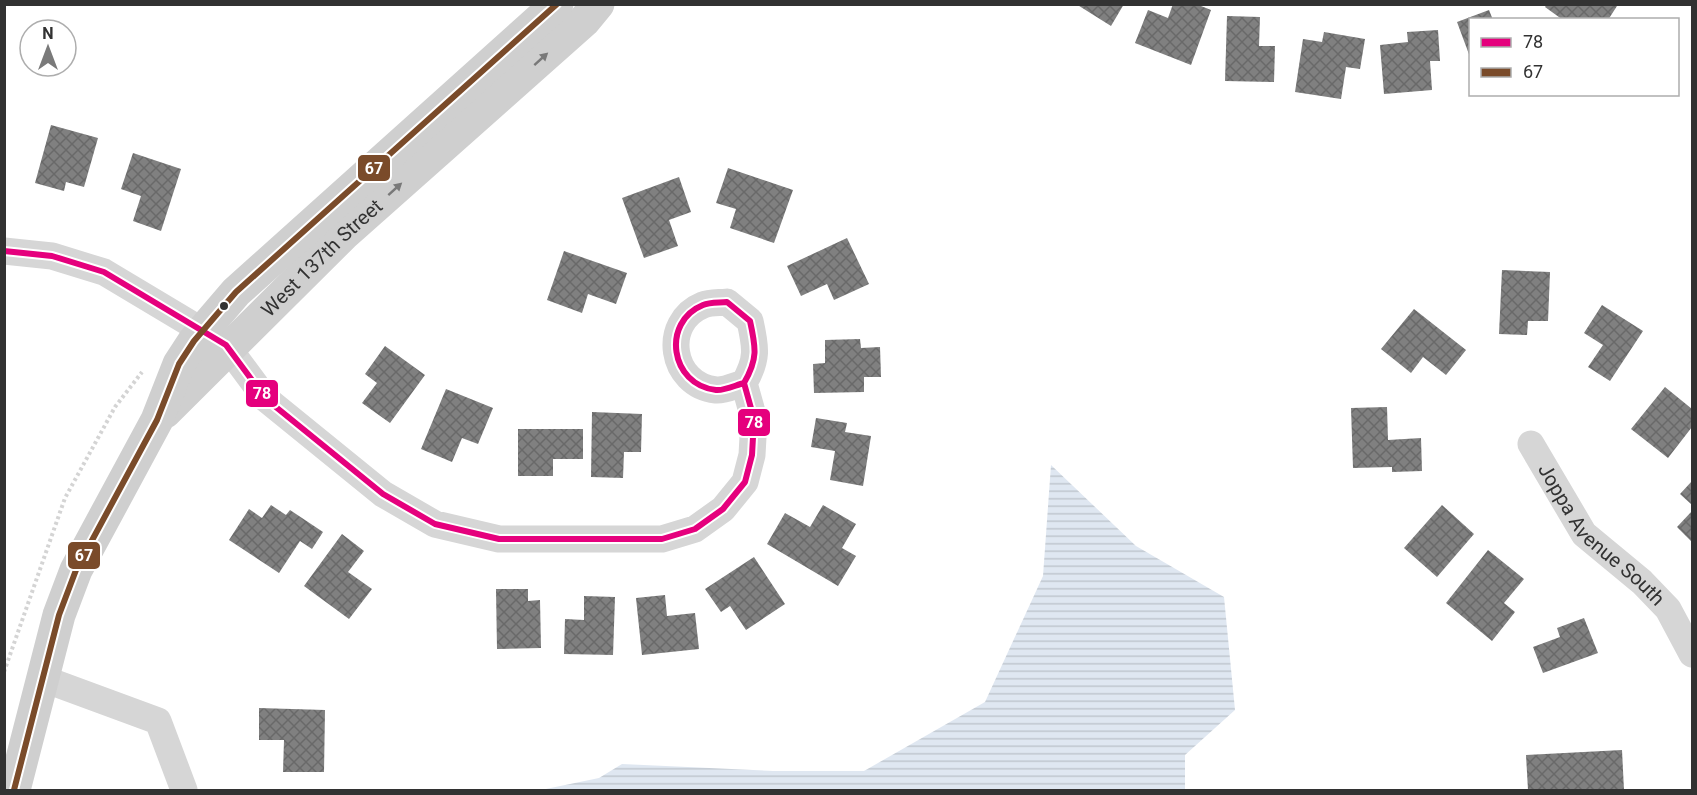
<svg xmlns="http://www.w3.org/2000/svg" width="1697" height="795" viewBox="0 0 1697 795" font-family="Roboto,sans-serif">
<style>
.water{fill:url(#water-rules)}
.building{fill:url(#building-cross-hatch)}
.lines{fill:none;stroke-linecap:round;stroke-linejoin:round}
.path{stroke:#d4d4d4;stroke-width:4;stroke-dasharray:3 3;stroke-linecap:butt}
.street{stroke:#d6d6d6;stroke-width:27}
.secondary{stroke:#cfcfcf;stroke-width:33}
.bus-1-casing{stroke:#fff;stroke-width:10}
.bus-2-casing{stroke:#fff;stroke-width:10}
.bus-1{stroke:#e5007d;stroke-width:6}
.bus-2{stroke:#7a4b2a;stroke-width:6}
.oneway{fill:#797979}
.bus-dot{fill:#323232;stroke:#fff;stroke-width:2}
.labels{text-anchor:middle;stroke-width:6;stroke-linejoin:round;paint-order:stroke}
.street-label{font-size:20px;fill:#323232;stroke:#fff}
.line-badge{stroke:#fff;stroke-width:2}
.badge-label{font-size:16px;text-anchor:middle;font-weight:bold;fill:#fff}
</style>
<defs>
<pattern id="water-rules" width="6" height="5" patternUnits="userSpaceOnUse" patternTransform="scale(1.5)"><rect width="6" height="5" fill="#dfe7f1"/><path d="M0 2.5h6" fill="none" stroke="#c0c7cf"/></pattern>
<pattern id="building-cross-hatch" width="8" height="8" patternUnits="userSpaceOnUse" patternTransform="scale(1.5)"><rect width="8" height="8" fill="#808080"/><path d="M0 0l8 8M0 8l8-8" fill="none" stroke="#696969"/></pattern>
</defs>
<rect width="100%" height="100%" fill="#fff"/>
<path class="water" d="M1051,465L1136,546L1224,597L1235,710L1185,755V790H541L599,778L622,764L773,771H864L985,702L1043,576Z"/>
<path class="building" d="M1076,4H1124L1111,26Z
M1173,4H1196L1211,10L1191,65L1135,43L1148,10L1168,18Z
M1547,4H1614L1617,6L1608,20H1563L1545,7Z
M1489,10L1493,20H1470V57L1457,22Z
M1227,16L1260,17L1259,46H1275L1274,82L1225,81Z
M1438,30L1440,61H1430L1432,90L1384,94L1380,45L1408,42L1407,32Z
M1324,32L1365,39L1360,69L1346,67L1341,99L1295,92L1303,39L1322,42Z
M51,125L98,138L84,187L66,182L64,191L35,183Z
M133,153L181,169L161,231L133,221L141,196L121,189Z
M728,168L793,190L774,243L730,228L736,209L716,203Z
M679,177L691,212L669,220L678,246L644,258L622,198Z
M847,238L869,284L834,300L827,284L801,296L787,266Z
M564,251L627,273L616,304L588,294L582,313L547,300Z
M1502,270L1550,272L1548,321H1528L1527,335L1499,334Z
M1602,305L1643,331L1610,381L1588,367L1603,345L1584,333Z
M1414,309L1466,350L1446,375L1423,357L1411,373L1381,349Z
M860,339L861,348L880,347L881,377H864V392L814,393L813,364L825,363V340Z
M385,346L425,375L390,423L362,403L377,383L365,374Z
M1665,387L1692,409V427L1668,458L1631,429Z
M446,389L493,408L478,444L462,438L452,462L421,449Z
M1387,407L1388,440L1421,438L1422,471L1392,472V467L1353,468L1351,408Z
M592,412L642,414L641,452H624L623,478L591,477Z
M816,418L847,423L845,432L871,436L863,486L830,480L835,451L811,447Z
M518,429H583V459H553V476H518Z
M1692,481V505L1680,494Z
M271,505L286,515L290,510L323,532L312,549L300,541L279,573L229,540L249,509L262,518Z
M823,505L856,524L842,548L856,556L838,586L767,544L785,513L810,527Z
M1442,505L1474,534L1437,577L1404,548Z
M1692,511V542L1677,527Z
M342,534L364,551L348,572L372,589L349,619L304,586Z
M1488,550L1524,579L1504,603L1515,612L1492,641L1446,603Z
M754,557L785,604L746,630L730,606L721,612L705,589Z
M496,589H528V601L540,600L541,648L497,649Z
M665,595L667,616L695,613L699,649L642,655L636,598Z
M584,596L615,597L613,655L564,654L565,619L584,620Z
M1584,618L1598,653L1543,673L1533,647L1560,637L1557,628Z
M259,708L325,710L324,772H283L284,740H259Z
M1622,750L1624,790H1528L1526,755Z"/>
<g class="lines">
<path class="path" d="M4,672L65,498L115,407L142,372"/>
<g class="street">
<path d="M4,251L52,256L104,272L226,345L266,399L383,494L435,524L499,539H662L695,529L723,509L745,482L752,455L754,419L744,383C758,359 756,348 750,321L727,302C720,303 710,302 703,305C661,322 670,385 716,390C724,391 736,385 744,383"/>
<path id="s1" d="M1531,444L1584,534L1642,582L1668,609L1692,654"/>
<path d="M44,679L158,721L184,790"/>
</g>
<g class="secondary">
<path id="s2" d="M165,412L343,235L584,21L598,4"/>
<path d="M14,790L59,615L76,570L157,420L179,364L194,341L236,292L557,4"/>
</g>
<g class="bus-1-casing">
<path id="bus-1" d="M4,251L52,256L104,272L226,345L266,399L383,494L435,524L499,539H662L695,529L723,509L745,482L752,455L754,419L744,383C758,359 756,348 750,321L727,302C720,303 710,302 703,305C661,322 670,385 716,390C724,391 736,385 744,383"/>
</g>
<g class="bus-2-casing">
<path id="bus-2" d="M14,790L59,615L76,570L157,420L179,364L194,341L236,292L557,4"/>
</g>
<use href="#bus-1" class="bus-1"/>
<use href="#bus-2" class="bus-2"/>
</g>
<defs><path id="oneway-solid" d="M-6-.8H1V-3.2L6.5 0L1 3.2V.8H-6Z" transform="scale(1.5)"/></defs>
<g class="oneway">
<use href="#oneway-solid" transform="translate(541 59) rotate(-42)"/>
<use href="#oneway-solid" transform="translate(395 189) rotate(-42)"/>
</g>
<circle class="bus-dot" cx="224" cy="306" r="5"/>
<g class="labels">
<g class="street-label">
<text dy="7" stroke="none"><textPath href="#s2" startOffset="220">West 137th Street</textPath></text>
<text dy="7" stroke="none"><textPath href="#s1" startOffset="116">Joppa Avenue South</textPath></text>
</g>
</g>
<g class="line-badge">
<rect x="357" y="154" width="34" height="28" rx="6" fill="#7a4b2a"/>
<rect x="245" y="379" width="34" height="29" rx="6" fill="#e5007d"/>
<rect x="737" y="408" width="34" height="29" rx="6" fill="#e5007d"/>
<rect x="67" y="541" width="34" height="29" rx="6" fill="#7a4b2a"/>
</g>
<g class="badge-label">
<text x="374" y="174">67</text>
<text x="262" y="399">78</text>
<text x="754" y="428">78</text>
<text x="84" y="561">67</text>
</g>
<rect width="1697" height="795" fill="none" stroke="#323232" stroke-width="12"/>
<rect x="1469" y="18" width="210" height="78" fill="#ffffff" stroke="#adadad" stroke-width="1.5"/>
<rect x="1481" y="38" width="30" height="9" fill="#e5007d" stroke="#adadad" stroke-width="1.5"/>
<text x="1523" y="48" font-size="18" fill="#323232">78</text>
<rect x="1481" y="68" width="30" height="9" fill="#7a4b2a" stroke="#adadad" stroke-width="1.5"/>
<text x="1523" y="78" font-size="18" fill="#323232">67</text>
<g transform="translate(48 48)"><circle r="28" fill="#ffffff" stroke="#adadad" stroke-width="1.5"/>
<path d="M0-4.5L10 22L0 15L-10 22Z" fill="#7a7a7a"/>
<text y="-9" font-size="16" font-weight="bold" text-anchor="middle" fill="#323232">N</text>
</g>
</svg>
